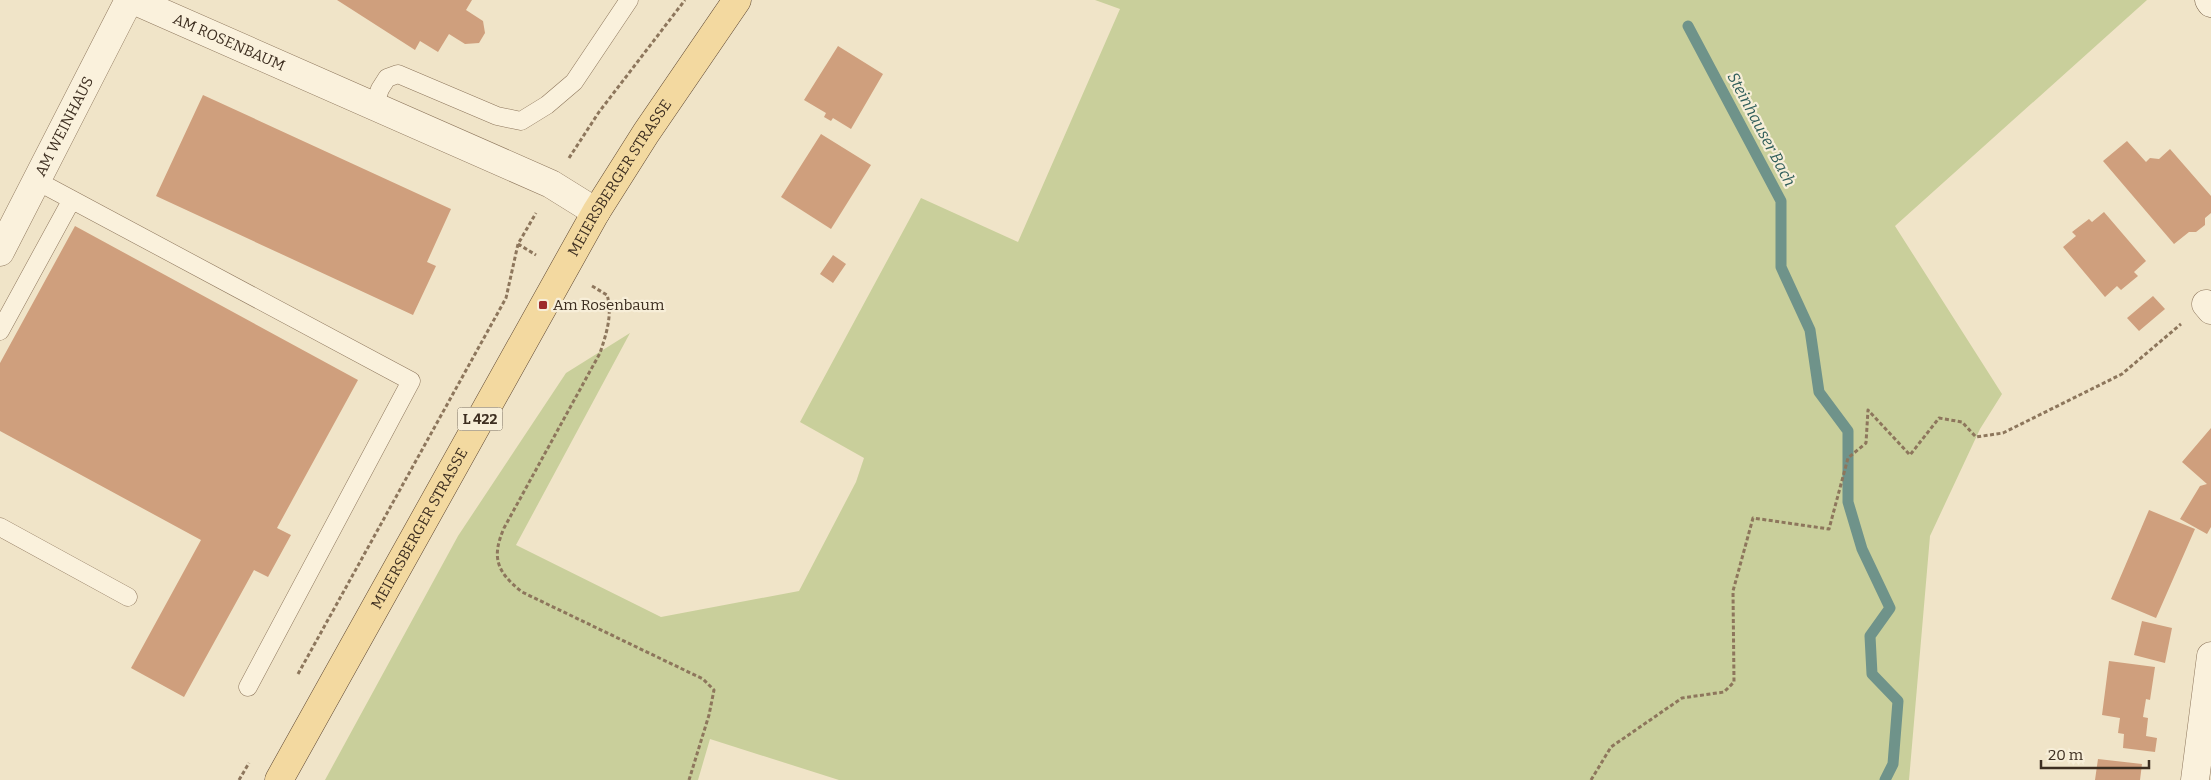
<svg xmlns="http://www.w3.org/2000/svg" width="2211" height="780" viewBox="0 0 2211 780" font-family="Bitter,serif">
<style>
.green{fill:#c9cf9b}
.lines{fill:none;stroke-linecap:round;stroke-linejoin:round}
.stream{stroke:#6f938a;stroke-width:11}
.building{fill:#cf9f7d}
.service-casing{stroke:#8d765c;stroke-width:19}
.minor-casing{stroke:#8d765c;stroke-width:29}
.secondary-casing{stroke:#6f573f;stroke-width:29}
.primary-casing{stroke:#5b4430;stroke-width:29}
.path{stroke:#8d765c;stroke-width:3;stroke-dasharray:4 2.5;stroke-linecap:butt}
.service{stroke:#faf1dc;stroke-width:18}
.minor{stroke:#faf1dc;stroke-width:28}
.secondary{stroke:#faf1dc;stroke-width:28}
.primary{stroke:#f3d9a0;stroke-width:28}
.poi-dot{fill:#9e2a2b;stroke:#f7eed8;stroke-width:2}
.labels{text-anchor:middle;stroke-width:4.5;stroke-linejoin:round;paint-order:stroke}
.shield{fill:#f7eed8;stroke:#756857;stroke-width:1}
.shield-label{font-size:14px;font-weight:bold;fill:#3d2e20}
.street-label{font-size:15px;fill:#3d2e20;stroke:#f7eed8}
.poi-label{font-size:15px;fill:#3d2e20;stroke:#f7eed8;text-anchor:start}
.water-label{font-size:16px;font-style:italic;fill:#2f5d5a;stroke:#f7eed8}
</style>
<rect width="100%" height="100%" fill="#f0e4c8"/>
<path class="green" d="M1095,0H2147L1895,226L2002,394L1980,429L1930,536L1909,780H839L710,739L698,780H325L458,536L566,373L630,333L516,545L661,617L799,591L856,482L864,458L800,422L921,198L1018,242L1120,9Z"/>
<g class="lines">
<path class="stream" d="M1688,26L1781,201V267L1810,330L1819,392L1848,431V502L1862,549L1890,608L1870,636L1872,674L1898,701L1893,764L1885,780"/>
</g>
<path class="building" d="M337,0H472L466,10L483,21L485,33L479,43L465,44L449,34L438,52L420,41L415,50Z
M838,46L883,74L851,129L833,118L831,121L824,117L826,113L804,100Z
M203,95L451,209L427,262L436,266L413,315L156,196Z
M821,134L871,165L831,229L781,197Z
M2127,141L2146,162L2150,158L2159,159L2170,149L2211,196V213L2205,218V225L2196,232H2189L2174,244L2103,161Z
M2104,212L2146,261L2134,272L2138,276L2121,290L2117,286L2105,297L2063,247L2076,236L2072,232L2089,219L2092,222Z
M75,226L358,380L277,528L291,535L268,577L254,570L184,697L131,668L201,540L0,431V363Z
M833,255L846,264L833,283L820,274Z
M2153,296L2165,309L2139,331L2127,318Z
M2211,428V527L2207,534L2180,519L2200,486L2207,484L2182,462Z
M2149,510L2195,529L2156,618L2111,599Z
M2142,621L2172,628L2165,663L2134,655Z
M2109,661L2155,667L2150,700L2146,699L2143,717L2148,718L2146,736L2157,738L2155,752L2123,748L2124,734L2118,733L2120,718L2102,715Z
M2098,759L2142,764L2140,780H2095Z"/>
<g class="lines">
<g class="service-casing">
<path id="service" d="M374,106L380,89L387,78L398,74L497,116L521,121L547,105L574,82L629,0
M37,181L411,381L248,687
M0,331L71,201
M0,527L128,597"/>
</g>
<g class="minor-casing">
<g id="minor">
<path id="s1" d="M133,0L551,184L596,212"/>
<path id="s2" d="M0,252L129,0"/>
<path d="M2206,304L2211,310"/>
<path d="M2195,780L2211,656"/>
</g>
</g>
<g class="secondary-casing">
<path id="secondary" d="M2209,0L2211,3"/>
</g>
<g class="primary-casing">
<g id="primary">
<path id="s3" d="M279,780L596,212L646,133L737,0"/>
</g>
</g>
<path class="path" d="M569,158L599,112L685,0
M518,244L536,255
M592,286L607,295C613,314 606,335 600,353L504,528C491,558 497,572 522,592L703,679L714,690L709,715L689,780
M298,674L506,298L518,244L536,213
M239,780L249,763
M1591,780L1611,747L1682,698L1724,692L1734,682L1733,591L1753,518L1829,529L1848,458L1866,443L1868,410L1910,455L1939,418L1962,422L1976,437L2003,433L2122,374L2181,324"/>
<use href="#service" class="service"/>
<use href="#minor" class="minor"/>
<use href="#secondary" class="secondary"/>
<use href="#primary" class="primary"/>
</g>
<rect class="poi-dot" x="538" y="300" width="10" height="10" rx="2.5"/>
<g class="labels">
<rect class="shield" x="457.5" y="407.5" width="45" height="23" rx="4"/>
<g class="shield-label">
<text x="480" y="424">L 422</text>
</g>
<g class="street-label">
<text dy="5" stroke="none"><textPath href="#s1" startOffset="105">AM ROSENBAUM</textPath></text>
<text dy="5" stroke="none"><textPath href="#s2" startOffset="141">AM WEINHAUS</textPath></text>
<text dy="5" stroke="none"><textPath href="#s3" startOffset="692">MEIERSBERGER STRASSE</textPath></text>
<text dy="5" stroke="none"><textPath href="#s3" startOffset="288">MEIERSBERGER STRASSE</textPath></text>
</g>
<g class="poi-label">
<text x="553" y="310">Am Rosenbaum</text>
</g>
<g class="water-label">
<text transform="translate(1762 129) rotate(62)" y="6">Steinhauser Bach</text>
</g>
</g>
<path d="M2041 760v8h108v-8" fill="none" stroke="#3d2e20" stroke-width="2.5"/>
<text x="2048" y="760" font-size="15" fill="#3d2e20" stroke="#f7eed8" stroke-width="4" paint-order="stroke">20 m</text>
</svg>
